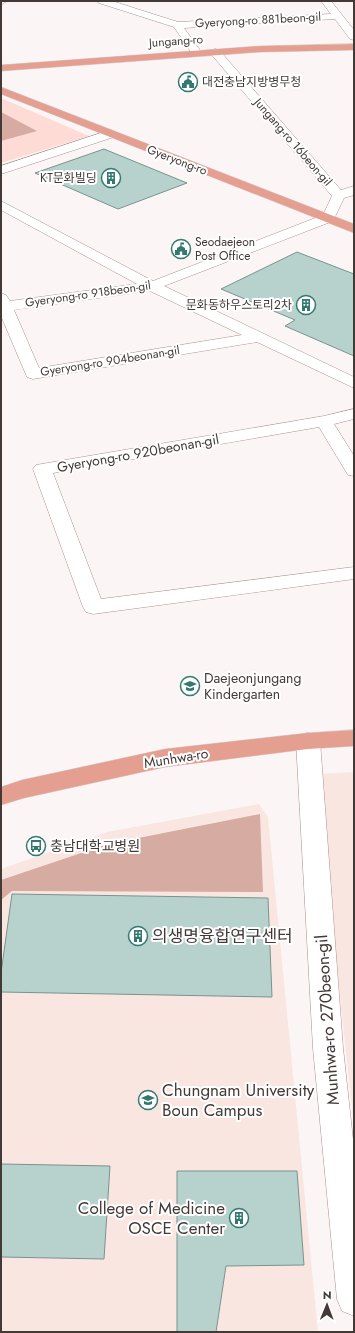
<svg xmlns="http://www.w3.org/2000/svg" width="355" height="1333" viewBox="0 0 355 1333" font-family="Jost,'Noto Sans KR',sans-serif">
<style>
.built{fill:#fae6e1}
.green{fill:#fedcd5}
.forest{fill:#d6aba1}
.building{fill:#b7d2cd;stroke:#79938e}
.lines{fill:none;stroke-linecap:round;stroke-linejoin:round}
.minor-casing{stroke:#a8908b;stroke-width:1}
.major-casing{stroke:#d6d3d3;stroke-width:1}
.minor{fill:#fff;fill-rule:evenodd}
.major{fill:#e59f91;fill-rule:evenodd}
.labels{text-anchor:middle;stroke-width:4;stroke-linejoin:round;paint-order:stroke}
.far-street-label{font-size:12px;fill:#433937;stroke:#fff}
.far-poi-label{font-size:12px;fill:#433937;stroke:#fff;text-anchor:start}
.street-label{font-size:14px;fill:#433937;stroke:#fff}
.poi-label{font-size:14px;fill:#433937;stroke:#fff;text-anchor:start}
.near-poi-label{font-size:17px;fill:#433937;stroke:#fff;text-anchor:start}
.near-street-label{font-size:17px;fill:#433937;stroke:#fff}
</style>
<rect width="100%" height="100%" fill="#fbf6f5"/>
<path class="built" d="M354,772V1127L316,774Z
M259,804L268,817L318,1332H1V869L107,832Z"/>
<path class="green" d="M1,98L89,136L1,163Z"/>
<path class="forest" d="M1,112L37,131L1,141Z
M260,814L263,892L12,891L1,900V880L108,844Z"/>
<path class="building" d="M104,149L187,183L118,209L35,173Z
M297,252L354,274V356L285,326L295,320L221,289Z
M12,894L268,898L272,997L1,992V973Z
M1,1164L110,1166L104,1259L1,1257Z
M177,1171H297L304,1265L226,1266L216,1332H177Z"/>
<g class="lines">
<g class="minor-casing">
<path id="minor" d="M1,1H7L2,4Z
M97,1H112L178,22L331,14L321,1H331L354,30V40L350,39L335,19L184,28L202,53L197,56L193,55L174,27L99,3Z
M215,49L219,50L341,190L354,186V195L344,198L333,221L164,286L354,377V388L257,342L33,379L27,377L1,316V293L6,295L10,301L137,284L1,210V201L153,281L323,215L332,196L211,54L210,52ZM150,291L242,335L39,368L14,310Z
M110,130L114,131L116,134L114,137L1,174V166Z
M354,409V419L334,424L354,456V476L348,475L319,427L53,473L101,599L354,567V579L93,614L86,612L83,607L33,469L36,465L324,416Z
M308,733L316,735L320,741L343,1048L354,1149V1316L342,1311L337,1299L313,1048L296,741L300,735Z"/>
</g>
<g class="major-casing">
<path id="major" d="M354,44V50L261,52L1,71V65L261,46Z
M1,87L354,224V233L1,94Z
M354,730V746L308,749L165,767L24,798L1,805V787L22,780L165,749L308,733Z"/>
</g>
<use href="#minor" class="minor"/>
<use href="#major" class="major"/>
</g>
<defs>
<g id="civic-ring" transform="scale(1)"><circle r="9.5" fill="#fff" stroke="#337970" stroke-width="1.5"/><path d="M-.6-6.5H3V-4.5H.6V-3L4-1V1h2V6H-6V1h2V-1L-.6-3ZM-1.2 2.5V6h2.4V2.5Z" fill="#337970"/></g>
<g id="building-ring" transform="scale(1)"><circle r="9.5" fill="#fff" stroke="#337970" stroke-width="1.5"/><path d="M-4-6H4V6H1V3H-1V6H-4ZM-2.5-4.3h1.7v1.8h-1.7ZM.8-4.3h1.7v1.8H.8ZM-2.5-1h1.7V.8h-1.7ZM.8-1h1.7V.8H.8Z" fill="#337970"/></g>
<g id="school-ring" transform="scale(1)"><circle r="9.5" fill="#fff" stroke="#337970" stroke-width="1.5"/><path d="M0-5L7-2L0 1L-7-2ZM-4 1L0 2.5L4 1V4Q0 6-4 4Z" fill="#337970"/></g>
<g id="bus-ring" transform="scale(1)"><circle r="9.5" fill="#fff" stroke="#337970" stroke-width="1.5"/><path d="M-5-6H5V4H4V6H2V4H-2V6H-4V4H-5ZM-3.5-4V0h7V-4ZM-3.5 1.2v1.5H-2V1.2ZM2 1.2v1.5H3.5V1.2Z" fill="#337970"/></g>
<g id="university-ring" transform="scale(1)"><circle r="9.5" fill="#fff" stroke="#337970" stroke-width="1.5"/><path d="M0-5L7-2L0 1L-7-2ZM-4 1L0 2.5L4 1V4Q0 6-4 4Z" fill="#337970"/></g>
</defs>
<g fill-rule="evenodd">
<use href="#civic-ring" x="188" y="82"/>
<use href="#building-ring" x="111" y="178"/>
<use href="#civic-ring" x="181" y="249"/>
<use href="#building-ring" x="306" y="305"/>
<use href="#school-ring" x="190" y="686"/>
<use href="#bus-ring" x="36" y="846"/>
<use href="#building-ring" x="138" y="936"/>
<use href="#university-ring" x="148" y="1100"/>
<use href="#building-ring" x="239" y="1218"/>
</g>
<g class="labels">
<g class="far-street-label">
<text transform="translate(258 20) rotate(-3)" y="4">Gyeryong-ro 881beon-gil</text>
<text transform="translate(176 41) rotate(-4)" y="4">Jungang-ro</text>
<text transform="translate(293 142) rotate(49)" y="4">Jungang-ro 16beon-gil</text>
<text transform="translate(177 160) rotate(21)" y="4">Gyeryong-ro</text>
<text transform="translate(88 294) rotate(-8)" y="4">Gyeryong-ro 918beon-gil</text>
<text transform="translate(110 361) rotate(-9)" y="4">Gyeryong-ro 904beonan-gil</text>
</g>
<g class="far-poi-label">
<text x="202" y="86">대전충남지방병무청</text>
<text x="97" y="182" text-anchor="end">KT문화빌딩</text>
<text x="195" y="246">Seodaejeon<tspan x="195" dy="14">Post Office</tspan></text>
<text x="292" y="309" text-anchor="end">문화동하우스토리2차</text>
</g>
<g class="street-label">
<text transform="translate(138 453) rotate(-10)" y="5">Gyeryong-ro 920beonan-gil</text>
<text transform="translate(176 758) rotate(-9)" y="5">Munhwa-ro</text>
</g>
<g class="poi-label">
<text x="204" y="683">Daejeonjungang<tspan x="204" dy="16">Kindergarten</tspan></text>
<text x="50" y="851">충남대학교병원</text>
</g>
<g class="near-poi-label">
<text x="152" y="942">의생명융합연구센터</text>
<text x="162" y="1096">Chungnam University<tspan x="162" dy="20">Boun Campus</tspan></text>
<text x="225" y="1214" text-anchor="end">College of Medicine<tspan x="225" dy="20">OSCE Center</tspan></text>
</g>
<g class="near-street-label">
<text transform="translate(327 1020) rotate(-94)" y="6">Munhwa-ro 270beon-gil</text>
</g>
</g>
<rect width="355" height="1333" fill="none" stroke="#433937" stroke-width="4"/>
<g transform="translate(327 1305) rotate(1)" stroke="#ffffff" stroke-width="3" paint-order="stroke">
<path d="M0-3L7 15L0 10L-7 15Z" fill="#433937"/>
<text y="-6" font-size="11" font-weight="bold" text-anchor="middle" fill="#433937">N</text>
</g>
</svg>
